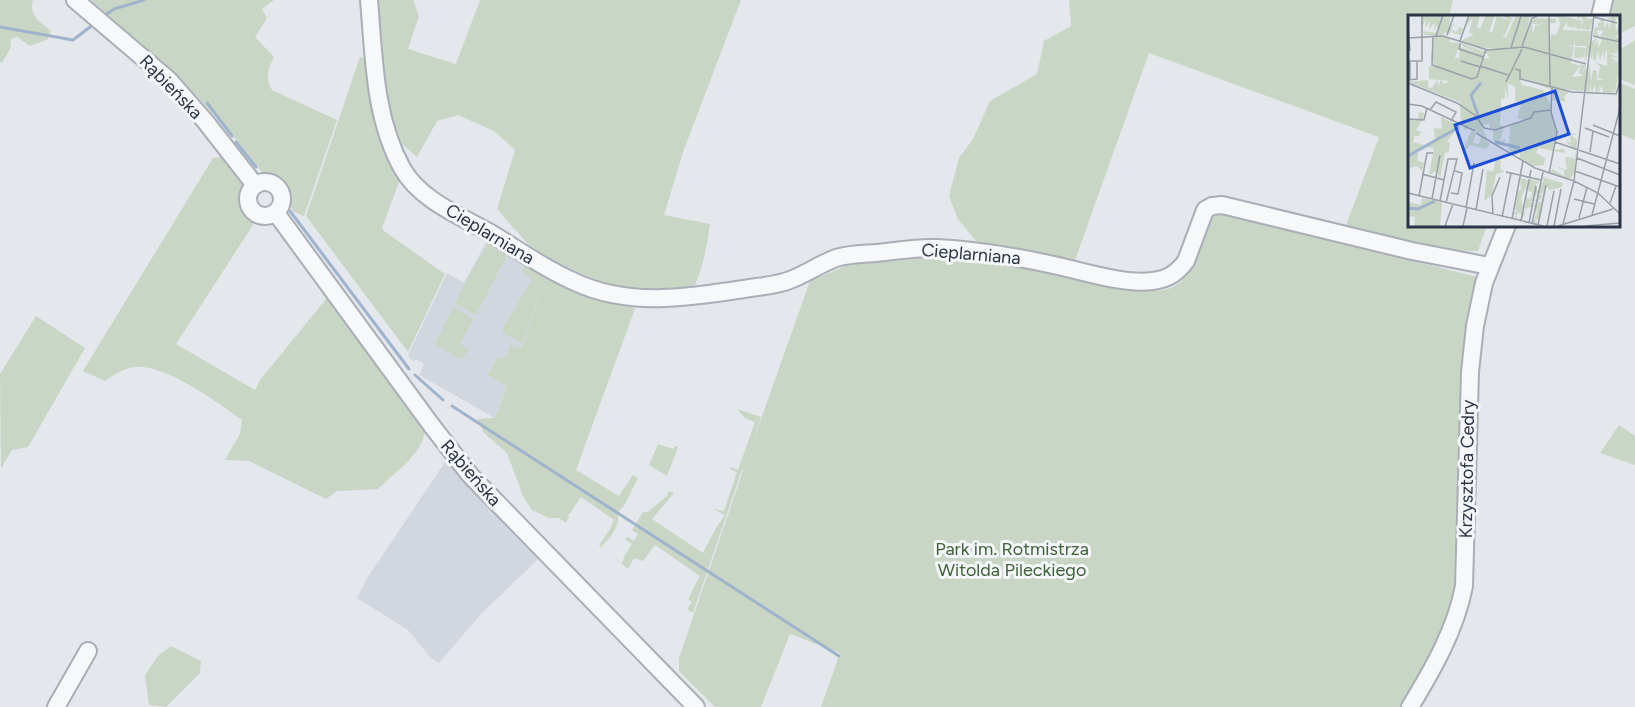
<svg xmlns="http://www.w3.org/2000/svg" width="1635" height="707" viewBox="0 0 1635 707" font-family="Figtree,sans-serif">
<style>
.built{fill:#d2d6de}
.green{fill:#c9d6c5}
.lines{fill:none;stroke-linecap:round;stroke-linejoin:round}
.stream{stroke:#9fb4cc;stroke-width:3}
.minor-casing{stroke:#a9aeb7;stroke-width:20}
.minor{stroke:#f7f8fa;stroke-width:16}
.labels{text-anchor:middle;stroke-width:6;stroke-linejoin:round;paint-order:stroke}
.street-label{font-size:18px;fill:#2b3445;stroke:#f4f6f9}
.park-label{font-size:18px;fill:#3f6138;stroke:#f4f6f9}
.inset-river{fill:none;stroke:#9fb4cc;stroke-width:3}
.inset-road{fill:none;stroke:#9a9fa9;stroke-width:1.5}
.view{fill:#1d4ed8;fill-opacity:0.15;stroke:#1d4ed8;stroke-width:3}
.inset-edge{fill:none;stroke:#2b3445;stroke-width:3}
</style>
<rect width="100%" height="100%" fill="#e4e7ec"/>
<path class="built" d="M487,241L548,274L495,418L419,375L424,364L416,359L413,362L408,355L447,273L464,283Z
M447,459L539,558L480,615L439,663L429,656L408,630L357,598L366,580Z"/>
<path class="green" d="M0,0H33C28,16 41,22 51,31L48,39L30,46L17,37L11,39L10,49L2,63L0,62Z
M91,0H274L262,9L267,18L255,37L274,57C268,69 265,78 272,90L337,120L304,216L294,212L230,132L176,74Z
M378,0H413L419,16L408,49L456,64L480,0H741L683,152L664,215L710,224C707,246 703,267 694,287L635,291L596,280L536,253L497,209L515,150L494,131L458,115L437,121L417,157L402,144L388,105L381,72L376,8Z
M1069,0H1453L1449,16H1410V225H1487L1478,251H1443L1344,231L1379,137L1149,53L1074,263L976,241L958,219L949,196L959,158L973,139L990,101L1037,74L1044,41L1071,26Z
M1612,0H1635V26L1619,34L1618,16H1607Z
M1635,40V85L1619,79L1618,51Z
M360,57L366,59C369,101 384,140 400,179L382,228L384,231L445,274L408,352L306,216Z
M1619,82L1635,89V140L1619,134Z
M221,157L262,211L176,344L255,390L260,380L327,298L425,431C421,456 395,472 378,489L337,491L326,499L249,461L225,460L240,434L242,420C218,403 165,363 134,367C122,369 115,374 105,381L83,371L213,158Z
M1224,213L1477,277L1461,363L1456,573L1452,604L1436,647L1401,707H821L840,653L790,634L761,707H715L679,671V658L743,471L747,469L742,470L693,613L687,609L692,602L688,599L700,576L655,545L643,561L634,558L628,569L615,558L622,563L624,559L623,558L632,544L625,539L627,537L634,541L638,534L632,530L643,512H648L667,496L669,491L674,493L652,519L703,553L716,528L725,515L713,509L724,511L737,472L730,469V467L738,470L755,422L745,418L737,409L761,417L750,450L810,281L848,265L927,257L970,259L1014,264L1144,291C1183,294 1190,273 1201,241C1204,233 1205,225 1211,219C1214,216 1219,214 1224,213Z
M489,242L508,253L476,315L455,303L470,273Z
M525,265L528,267L530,265L547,275L522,343L501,332L532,279L522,272Z
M548,274C579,297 600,298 637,303L576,470L619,496L633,475L638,478L624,506L618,512C620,525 611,538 601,547L599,545L610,529L614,520L581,497L568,516L569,517L566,523L559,518H549L532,510L523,496L507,453L484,433L477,419L495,418L507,386L488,375L498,357L501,359L508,354V350L511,344L515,348H521Z
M453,307L473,319L460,344L468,349L462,360L435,344Z
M36,316L85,348L28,447L12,450L1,468L0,374Z
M1619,425L1635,436V465L1600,453Z
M658,444L673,449L675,446L678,447L667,476L649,465Z
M171,646L201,661L200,673L166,707L149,705L145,675L158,656Z"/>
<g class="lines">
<path class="stream" d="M104,16L114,9L144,0
M0,27L73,40L94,24
M207,103L232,136
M236,142L256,167
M290,211L409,369
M415,375L443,400
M452,406L839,656"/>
<g class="minor-casing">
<path id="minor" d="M75,0L169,80L205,121L255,185
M369,0C374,57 374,117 402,168C419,199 458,215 487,231C516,248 544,269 575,282C630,308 692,297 750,288C763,286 778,285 790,280C806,274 820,264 836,258C849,254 863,254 876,253C897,251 916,247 937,248C978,250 1018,257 1058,266C1086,272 1125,285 1153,281C1168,279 1177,273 1186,261L1205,210L1212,206L1222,205L1412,251L1489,266
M1600,16L1604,0
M248 199a17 17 0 1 1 34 0a17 17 0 1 1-34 0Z
M276,213L432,426L470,475L696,707
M56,707L88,651
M1410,707C1433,669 1456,629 1464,586L1470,372L1475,326L1484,283L1507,225"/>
</g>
<use href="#minor" class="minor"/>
</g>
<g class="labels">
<g class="street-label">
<text transform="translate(171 87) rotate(46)" y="6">Rąbieńska</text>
<text transform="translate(490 234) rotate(31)" y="6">Cieplarniana</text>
<text transform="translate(971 254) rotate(5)" y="6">Cieplarniana</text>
<text transform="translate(1467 469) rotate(-89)" y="6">Krzysztofa Cedry</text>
<text transform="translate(471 473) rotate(49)" y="6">Rąbieńska</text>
</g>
<g class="park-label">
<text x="1012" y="555">Park im. Rotmistrza<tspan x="1012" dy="21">Witolda Pileckiego</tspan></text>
</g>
</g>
<g transform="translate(1408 15)">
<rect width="212" height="212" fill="#e4e7ec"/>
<path d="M13,0H39L38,4L42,0L41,14L44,9L51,11L45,10L43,13L48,17L51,12L55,14L53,20L45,18L44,14L41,20L40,16L33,21L44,24L40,27L52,28L47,43H51L52,32L68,37L54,31V28L76,37L69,60L75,43L82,44L78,37L76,41L77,36L86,34L73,32L76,36L53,26L66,19L61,18L65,2L58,12L62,0H72L69,12L72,14L78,0L87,1L81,16L84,18L89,1L102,6L93,0L102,1L104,3L97,20H94L98,23L107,2H104H122L116,27L125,3L148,4V8L124,9L125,19L127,10L141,8L142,27L143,19L148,20L152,9L151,3L142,0H152L174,6L173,14L175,7L174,2L169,4V0H178L179,4H185L182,15L167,13L166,5V13L159,11L160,6L154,15L183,16L181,28L189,23L186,31L190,25V33L194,25L191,23L211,28V37L206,36L211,39L202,38L211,43L201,42L211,47L200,46L211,48L208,76L202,74L208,77L195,79L194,70L191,78L190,70V78L188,79L187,70L184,78L182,69V77L177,76L178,70L175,76L156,74L161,77L156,82L158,87L153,86L145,85V75L111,63L114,70L135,75L143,90L142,95L136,97L143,96L148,117L145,135L156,134L157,138L130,133L128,138L137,143L136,150L125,151L112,143V133L108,140L100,134L102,131L85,126V116L91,115L82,113L81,109L73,110L79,123L58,111L60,113L58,116L53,108L52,87L0,67L20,65V72L24,73L29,65L31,71L33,65L36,69L42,66L21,64V51L27,52L23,44L26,21L16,20L15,16L29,18L28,21L33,24L29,20L33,9L29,17V9L27,16L26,8L21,14L22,6L17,13L18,5L13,12ZM167,24V31H177L179,33L167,32L166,43L176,42L178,34L176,48L181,37L184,45L185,35V44L188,46L190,36L192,46L195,36L196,47L197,37L199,36V51L186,47L192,51L190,63L196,65H189V56L185,55L183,66L182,49L179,62L178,51L173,49L171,58L174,60L176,52H177L174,61L164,62L172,51L163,48L166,32L155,29L166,31ZM100,68L107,72V85L113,90L109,103L115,105L102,111L101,129L96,128L98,123L92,127L96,112L92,109L93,84L97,83V72L100,84ZM198,0L203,4V0H211V8L210,2L207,6L208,17L211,10V19L207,22L211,23V27L192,21L196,16L188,15L191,21L186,20V13L191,12L189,8L194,7L191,5H196V13L200,7L201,14L203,7ZM11,97L16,98L15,104L8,115L13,117L11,121H7L5,127L20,131L27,124L26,113L34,114L33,102L51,111L39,127L42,128L41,137L37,138L32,163L29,156L21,160L26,134L20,132L10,137V146L16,148L14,156L9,151L2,153L0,165V104H10ZM63,116L68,118L65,128L71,129L73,122L82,129L77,134L63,130L54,138ZM161,118L168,119V124V120L161,119L160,127H167L162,126L163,120L169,125L167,157L162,164L143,158L144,154L156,161V155L150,153V152L159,155L157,142H162L161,147L163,142L167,144L168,135L159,128ZM88,144L93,146L92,153L96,157L88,159L84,180L76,186L79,155L85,157ZM134,162L155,168L154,172L141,175L138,170L135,179L131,177L135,181L129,188L134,186L131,204L127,205L130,208H125L129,198L128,192L130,181L131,180L127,177L129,181H123L128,186H122L127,191L117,194L118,183L122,184L124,178L117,173L113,184L117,200L113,204L114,199L110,198L108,204L104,203L109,200L105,199L109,195L106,194L110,176L113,175L112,163L120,165L118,172L122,164L132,167L128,169L130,176L136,165ZM14,183L34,187L32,211H6L7,202L0,201V187L13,190Z" fill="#c9d6c5" fill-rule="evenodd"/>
<path class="inset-river" d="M70,100L63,80L73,68M87,127L112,133M0,141L51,112M0,193L10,194L27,186"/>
<path class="inset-road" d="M96,0L123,1M186,0L166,166L190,178L212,199M141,1L142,72M186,2L209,8M0,13L2,36M39,20L46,0M25,21L24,50L64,64L69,62L78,34M28,21L35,0M185,21L212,27M0,23L35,21L80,35L116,32M52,26L61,0M53,26L51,34L75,42M114,31L124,3L129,1M116,32L178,49M103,33L113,1M0,46H14V0M53,46L72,52M72,51L100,60M107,54L112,55V64L164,77L208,79L212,67M0,65L9,64V47M2,65V47M98,67L114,34M0,68L49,88L68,101L76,113L87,115L123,103L126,97L143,95M0,89L14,91L67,116M22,95L28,87L48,97L43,106M0,104L16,105L19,93M185,110L212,121M177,113L201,122M68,118L127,153L166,166L155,209M147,127L212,149M182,137L185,116M169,143L212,160M167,156L212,172M98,157L133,165M14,159L36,165M141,159L149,117L143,97L144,72M0,178L135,211M43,178L50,179L52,169L54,158L47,156M11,181L19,138H25M24,184L32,140M166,184L186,189M32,186L40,144H49L38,188M202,188L208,171M58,193L66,148M68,195L75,154M85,199L84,181L92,162M184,200L212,93M94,202L103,158M171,203L179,172M104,204L115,146M113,206L123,155M121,208L128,171M124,209L135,157M130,210L138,170M37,211L45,189M55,211L59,193M139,211L146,176M146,211L153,174M150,211L205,194M177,211L212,208"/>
<path class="view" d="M147,76L161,119L62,153L47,110Z"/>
<rect width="212" height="212" class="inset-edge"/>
</g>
</svg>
